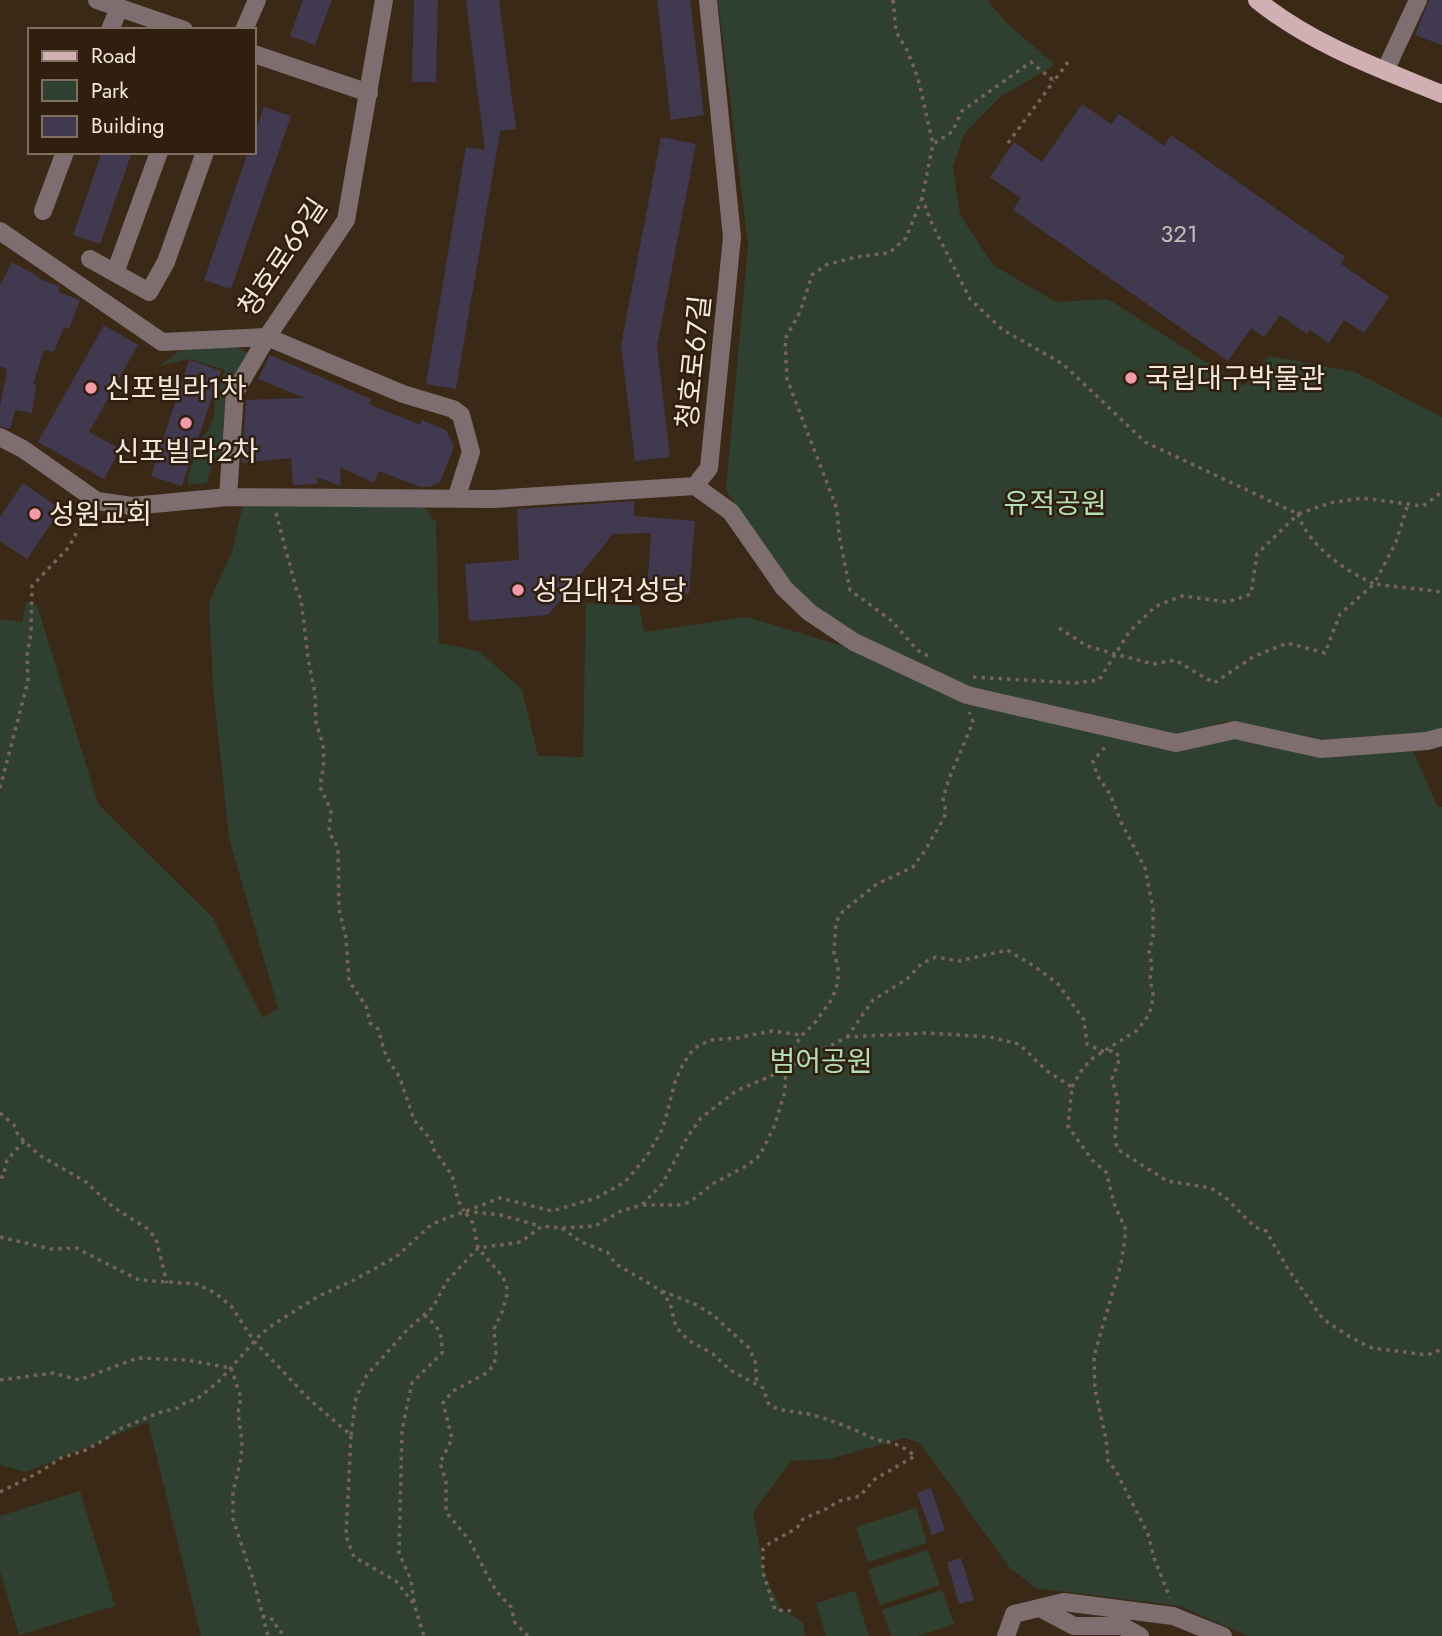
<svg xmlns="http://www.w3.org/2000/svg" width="1442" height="1636" viewBox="0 0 1442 1636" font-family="Jost,'Noto Sans KR',sans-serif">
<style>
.green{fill:#2f4031}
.building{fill:#41394f}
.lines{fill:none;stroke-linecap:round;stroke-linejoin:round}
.path{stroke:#766556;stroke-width:3.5;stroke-dasharray:3.5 5;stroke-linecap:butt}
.minor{stroke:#7e6e6f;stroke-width:18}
.major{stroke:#d0b0b2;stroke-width:18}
.poi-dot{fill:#f39aa8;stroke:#301f0e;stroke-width:2.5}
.labels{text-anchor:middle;stroke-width:5;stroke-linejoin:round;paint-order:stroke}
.number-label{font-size:24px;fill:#c7bcba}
.street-label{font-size:28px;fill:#f4e7dd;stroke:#301f0e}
.poi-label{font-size:28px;fill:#f4e7dd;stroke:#301f0e;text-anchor:start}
.park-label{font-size:28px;fill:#b1dfb5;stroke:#301f0e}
</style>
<rect width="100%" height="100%" fill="#3b2917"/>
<path class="green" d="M718,0H987L1007,23L1055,65L1001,96L964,134L953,167L960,215L993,265L1056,302L1108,299L1243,386L1269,356L1355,372L1442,417V730L1424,735L1325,742L1228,721L1176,735L967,689L858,636L787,584L726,490L748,245Z
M235,345L249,354L228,386L221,456L213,461L207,483L188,485V476L201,439L208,431L214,417V400L225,370L189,359L160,366L181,350Z
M243,505L424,506L436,523L439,643L479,651L522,690L538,756L583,757L586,603L639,606L644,632L747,617L849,648L966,702L1175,748L1225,734L1412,749L1438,807H1442V1636H1248L1180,1606L1036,1588L1010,1568L920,1443L904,1438L830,1459L791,1461L753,1513L765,1576L780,1607L803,1623L805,1636H201L148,1422L26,1472L0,1465V619L22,622L26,601L37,605L98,804L213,918L263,1018L278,1008L229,838L213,686L209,602L232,552Z
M80,1491L115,1606L19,1635L0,1571V1516Z
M916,1508L927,1543L868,1562L856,1527Z
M928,1550L940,1585L880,1605L868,1570Z
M942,1590L954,1624L918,1636H891L882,1610Z
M855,1591L869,1636H826L816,1603Z"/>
<path class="building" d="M303,0H332L315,45L290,36Z
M414,0H438L436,82H412Z
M466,0H499L516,129L500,131L456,389L426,384L466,147L485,150Z
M657,0H690L704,115L671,120Z
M1429,0H1442V45L1415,35Z
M1082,104L1111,124L1119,114L1164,146L1171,135L1345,257L1341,264L1389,297L1364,333L1344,320L1329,343L1310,330L1307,334L1280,315L1264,337L1251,328L1228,361L1013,210L1021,198L990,177L1014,142L1042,162Z
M264,107L291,116L231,289L204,280L248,152H254V136Z
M661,137L696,144L657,346L670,457L635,461L621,345Z
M102,152H132L100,244L73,235Z
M12,262L39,277L38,278L60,287L58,292L80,300L69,329L64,327L54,352L44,350L33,384L36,385L32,413L15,410L10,429L0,426V407L7,369L0,366V285Z
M104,325L138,345L89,432L120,449L104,479L38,442Z
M270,355L371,399L369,404L420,425L422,420L446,430L454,447L440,482L429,487H421L379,471L374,483L340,467L341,486L317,477V484L293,485L291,458L242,463L246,400L305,398L258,379Z
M189,360L221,371L182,486L151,476Z
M23,483L61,509L27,559L0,541V517Z
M634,501V516L695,521L689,594L647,590L651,533L613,534L548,615L469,621L465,564L519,560L517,509Z
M931,1488L945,1530L932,1535L917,1493Z
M961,1558L974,1600L959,1604L947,1562Z"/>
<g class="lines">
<path class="path" d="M893,0L896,32L907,50L918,78L933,144
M1068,62L1054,81L1031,62L962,111L952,132L933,144L922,198L933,226L970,299L1003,330L1063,364L1145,442L1298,514L1330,503L1363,498L1423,506L1442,492
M1008,143L1054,81
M922,198L906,238L889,253L856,257L826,265L812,275L800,312L785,339L787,379L837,509L839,535L850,590L892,621L917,650L928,656
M276,513L296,588L301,599L308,658L315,693L316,722L323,745L324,762L320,787L331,810L329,832L338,848L339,909L346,938L349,981L367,1008L370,1023L378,1029L386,1056L400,1078L414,1120L431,1140L434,1150L452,1175L458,1200L464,1211
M1059,628L1087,646L1115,654L1153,664L1175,660L1214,683L1253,657L1287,643L1325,653L1340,614L1374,584L1442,592
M973,677L1075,683L1099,680L1129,632L1156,606L1182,596L1228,602L1251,594L1257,554L1298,514C1308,546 1346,571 1374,584L1396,542L1408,504
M0,788L28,681L27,655L31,633L32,586L69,547L87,512
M847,1037L873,1000L907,979L921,964L936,957L959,961L1007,950L1034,966L1058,984L1084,1020L1087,1044L1102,1051H1115L1120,1058L1112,1079L1118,1101L1115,1137L1117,1149L1167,1181L1211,1188L1225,1197L1255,1227L1266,1231L1288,1269L1323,1319L1350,1337L1372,1348L1388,1350L1427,1355L1442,1349
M1072,1087L1083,1068L1093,1058L1136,1031L1145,1021L1152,1007L1153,994L1150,979L1152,965L1149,951L1153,937V909L1145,868L1121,822L1110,794L1097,775L1093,761L1107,745
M0,1113L14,1125L18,1135L39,1155L86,1182L113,1207L148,1229L156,1239L167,1283
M0,1177H3L7,1160L24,1141
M643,1205H678L690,1202L714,1183L748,1165L760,1155L774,1127L784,1095L786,1080L782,1065L802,1035L814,1024L832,999L838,982V967L834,953L836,922L843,911L877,884L913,867L924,852L943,820L946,812L943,798L949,779L973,722L969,712
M562,1228L581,1242L607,1252L616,1264L660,1290L670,1303L676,1327L688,1340L713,1354L730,1370L763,1388L769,1405C785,1413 799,1411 816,1416C838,1422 857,1431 877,1440C892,1441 904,1447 915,1456L875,1479L860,1496L839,1501L828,1508L803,1519L797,1528L770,1543L763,1549V1572L775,1610L795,1611
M0,1237L51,1249L76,1248L139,1280L197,1284L215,1293L231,1306L254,1341L310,1400L351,1435L346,1536L354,1557L396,1581L414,1604L424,1636
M662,1291L697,1305L714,1316L749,1348L755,1361L757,1384
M231,1368L241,1398L238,1413L242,1441L241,1459L233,1492V1519L254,1582L268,1636
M0,1380L53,1373L79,1380L137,1358L186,1360L231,1368
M351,1435L356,1398L367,1375L407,1330L433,1307L447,1281L478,1248L521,1242L542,1226L561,1228L595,1226L621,1211L642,1205L662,1184L688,1136L701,1118L736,1091L782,1071L847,1037L927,1033L990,1037L1019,1044L1047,1071L1072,1087L1068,1126L1092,1160L1106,1172L1115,1206L1126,1230L1121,1264L1094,1356L1095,1390L1106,1439L1108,1461L1116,1471L1148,1534L1154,1558L1170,1598
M0,1492L38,1473L61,1458L86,1450L107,1438L117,1430L158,1413L178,1408L186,1402L197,1399L218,1382L260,1335L274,1324L317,1297L352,1281L396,1257L432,1224L500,1198L552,1211L596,1198L625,1182L647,1156L663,1128L675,1082L683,1064L694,1048L711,1040L737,1038L772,1031L801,1035
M414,1602L411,1580L399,1553L402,1430L412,1383L442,1353C442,1332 440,1329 424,1315
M262,1616L274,1620L278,1630L287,1636
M528,1636L515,1623L511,1607L497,1592L488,1577L470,1541L446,1512V1481L440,1463L452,1439L443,1403L453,1391L485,1374L494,1365L496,1353L494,1329L502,1312L508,1291L503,1277L478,1248L473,1223L464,1211L501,1215L540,1226"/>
<path class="minor" d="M97,0L184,30
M110,30L119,8
M244,30L257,0
M254,54L369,93
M1385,71L1418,0
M43,211L65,152
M0,231L162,342L267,337L403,394L453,409L461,415L471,452L456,499
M90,259L149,292L166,262L205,152
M115,273L159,152
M0,437L23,449L97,501L132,506L228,497L493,499L695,486L709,468L732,237L708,0
M695,486L731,512L784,588L809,612L854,642L967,695L1176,743L1235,730L1321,749L1427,741L1442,737
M228,497L235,392L267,337L346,220L384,0
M1040,1608L1074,1626H1122L1140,1636
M1006,1636L1014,1614L1064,1602L1173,1616L1223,1636"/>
<path class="major" d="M1257,0C1311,44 1378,68 1442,94"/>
</g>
<g class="poi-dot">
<circle cx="1131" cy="378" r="7"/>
<circle cx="91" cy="388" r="7"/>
<circle cx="186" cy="423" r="7"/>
<circle cx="35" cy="514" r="7"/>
<circle cx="518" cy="590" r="7"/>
</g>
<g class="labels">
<g class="number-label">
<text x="1179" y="242">321</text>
</g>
<g class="street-label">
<text transform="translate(282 257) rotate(-56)" y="10">청호로69길</text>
<text transform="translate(693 362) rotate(-84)" y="10">청호로67길</text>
</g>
<g class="poi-label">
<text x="1145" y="388">국립대구박물관</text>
<text x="105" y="398">신포빌라1차</text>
<text x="186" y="461" text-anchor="middle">신포빌라2차</text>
<text x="49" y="524">성원교회</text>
<text x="532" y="600">성김대건성당</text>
</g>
<g class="park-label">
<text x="1055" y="513">유적공원</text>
<text x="821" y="1071">범어공원</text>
</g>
</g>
<rect x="28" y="28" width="228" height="126" fill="#301f0e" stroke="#7e6f61" stroke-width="2"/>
<rect x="42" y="51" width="35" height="10" fill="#d0b0b2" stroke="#7e6f61" stroke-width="2"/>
<text x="91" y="63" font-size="21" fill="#f4e7dd">Road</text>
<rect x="42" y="80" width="35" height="21" fill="#2f4031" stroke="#7e6f61" stroke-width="2"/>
<text x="91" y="98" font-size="21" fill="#f4e7dd">Park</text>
<rect x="42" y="116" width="35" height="21" fill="#41394f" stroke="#7e6f61" stroke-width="2"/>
<text x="91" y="133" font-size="21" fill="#f4e7dd">Building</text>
</svg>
